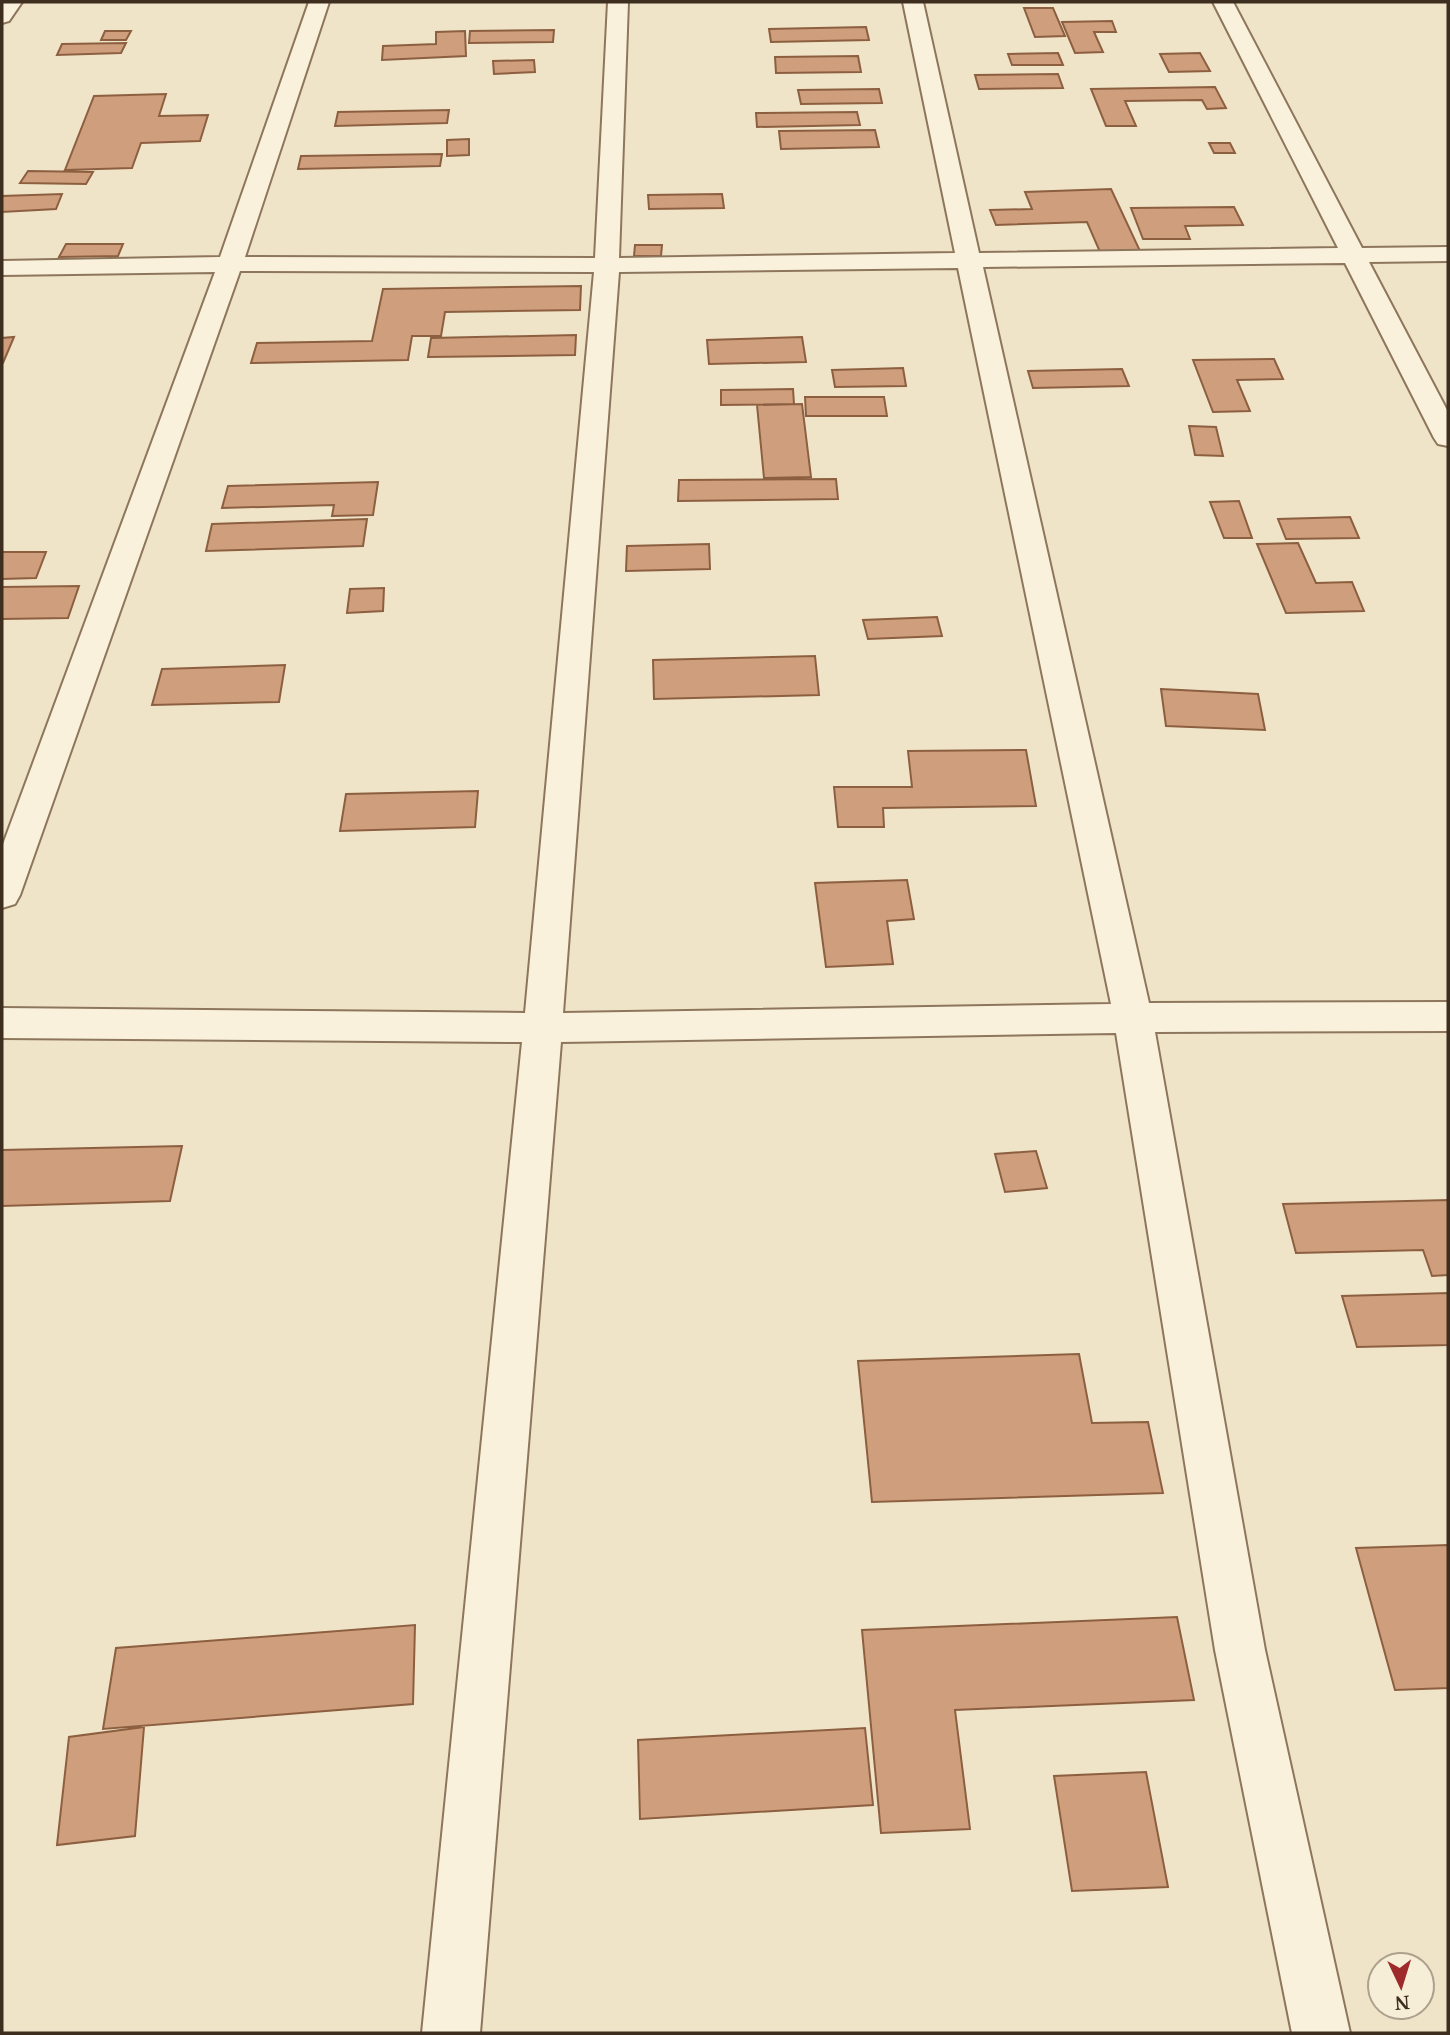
<svg xmlns="http://www.w3.org/2000/svg" width="1450" height="2035" viewBox="0 0 1450 2035" font-family="'Noto Serif',serif">
<style>
.building{fill:#cf9f7d;stroke:#8d5f41;stroke-width:2}
.lines{fill:none;stroke-linecap:round;stroke-linejoin:round}
.minor-casing{stroke:#8d765c;stroke-width:4}
.minor{fill:#faf1dc;fill-rule:evenodd}
</style>
<rect width="100%" height="100%" fill="#f0e4c8"/>
<path class="building" d="M1024,8H1053L1065,36L1035,37Z
M1112,21L1116,32H1094L1103,52L1075,53L1062,22Z
M866,27L869,40L771,42L769,29Z
M554,30L553,42L469,43L470,31Z
M105,31H131L126,40H101Z
M465,31L466,56L382,60L383,46L436,44V32Z
M126,43L121,53L57,55L62,44Z
M1058,53L1063,65H1012L1008,54Z
M1200,53L1210,71L1169,72L1160,54Z
M858,56L861,72L776,73L775,57Z
M534,60L535,72L494,74L493,61Z
M1058,74L1063,88L979,89L975,75Z
M1215,87L1226,108L1207,109L1202,100L1125,101L1136,126H1106L1091,89Z
M879,89L882,103L801,104L798,90Z
M166,94L159,116L208,115L200,141L141,143L132,168L65,170L94,96Z
M449,110L447,123L335,126L338,112Z
M857,112L860,125L757,127L756,113Z
M875,130L879,147L781,149L779,131Z
M469,139V155L447,156V140Z
M1209,143H1230L1235,153H1214Z
M442,154L440,166L298,169L301,156Z
M28,171L93,172L86,184L20,183Z
M1111,189L1140,251L1100,252L1087,222L996,225L990,210L1032,209L1025,192Z
M62,194L56,209L2,212V196Z
M722,194L724,208L649,209L648,195Z
M1234,207L1243,225L1185,226L1190,239H1143L1131,208Z
M66,244H123L118,256L59,257Z
M635,245H662L661,256H634Z
M581,286L580,310L445,312L441,336H412L408,360L251,363L257,343L372,341L383,289Z
M576,335L575,355L428,357L431,338Z
M14,337L3,363H2V338Z
M802,337L806,362L709,364L707,340Z
M1274,359L1283,379L1237,380L1250,411L1213,412L1193,360Z
M903,368L906,386L835,387L832,370Z
M1122,369L1129,386L1033,388L1028,371Z
M793,389L794,404L721,405V390Z
M805,397H884L887,416H806Z
M802,404L811,477L764,478L757,405Z
M1189,426L1216,427L1223,456L1195,455Z
M836,479L838,499L678,501L679,480Z
M378,482L373,515L332,516L334,505L222,508L228,486Z
M1239,501L1252,538H1224L1210,502Z
M1350,517L1359,538L1286,539L1278,519Z
M367,519L363,546L206,551L212,524Z
M1298,543L1316,583L1352,582L1364,611L1286,613L1257,544Z
M709,544L710,569L626,571L627,546Z
M2,552H46L36,578L2,579Z
M79,586L68,618L2,619V587Z
M384,588L383,611L347,613L350,589Z
M937,617L942,636L868,639L863,620Z
M815,656L819,695L654,699L653,660Z
M285,665L279,702L152,705L162,669Z
M1161,689L1258,694L1265,730L1166,726Z
M1026,750L1036,806L883,808L884,827H838L834,787H912L908,751Z
M478,791L475,827L340,831L346,794Z
M907,880L914,919L887,921L893,964L826,967L815,883Z
M182,1146L170,1201L2,1206V1150Z
M1036,1151L1047,1188L1005,1192L995,1154Z
M1448,1200V1275L1432,1276L1423,1250L1296,1253L1283,1204Z
M1448,1293V1345L1357,1347L1342,1296Z
M1079,1354L1092,1423L1148,1422L1163,1493L872,1502L858,1361Z
M1448,1545V1688L1395,1690L1356,1548Z
M1177,1617L1194,1700L955,1710L970,1829L881,1833L862,1630Z
M415,1625L413,1704L103,1729L116,1648Z
M144,1727L135,1836L57,1845L69,1737Z
M865,1728L873,1805L640,1819L638,1740Z
M1146,1772L1168,1887L1072,1891L1054,1776Z"/>
<g class="lines">
<g class="minor-casing">
<path id="minor" d="M2,2H22L9,21L2,23Z
M309,2H329L245,257L595,258L608,2H628L619,258L955,253L903,2H923L979,253L1338,248L1213,2H1233L1362,248L1448,247V261L1369,262L1448,412V446L1438,444L1434,438L1345,263L983,267L1149,1003L1448,1002V1031L1155,1032L1265,1650L1350,2033H1292L1215,1650L1116,1033L561,1042L480,2033H422L522,1042L2,1038V1008L525,1013L594,272L240,271L20,895L15,904L2,908V847L215,272L2,275V261L220,257ZM958,268L1111,1004L563,1013L619,272Z"/>
</g>
<use href="#minor" class="minor"/>
</g>
<rect width="1450" height="2035" fill="none" stroke="#3d2e20" stroke-width="7"/>
<g transform="translate(1401 1986) rotate(176)"><circle r="33" fill="#f7eed8" stroke="#ada18e" stroke-width="2"/>
<path d="M0-5L12 26L0 18L-12 26Z" fill="#9e2a2b"/>
<text y="-10" font-size="19" font-weight="bold" text-anchor="middle" fill="#3d2e20">N</text>
</g>
</svg>
